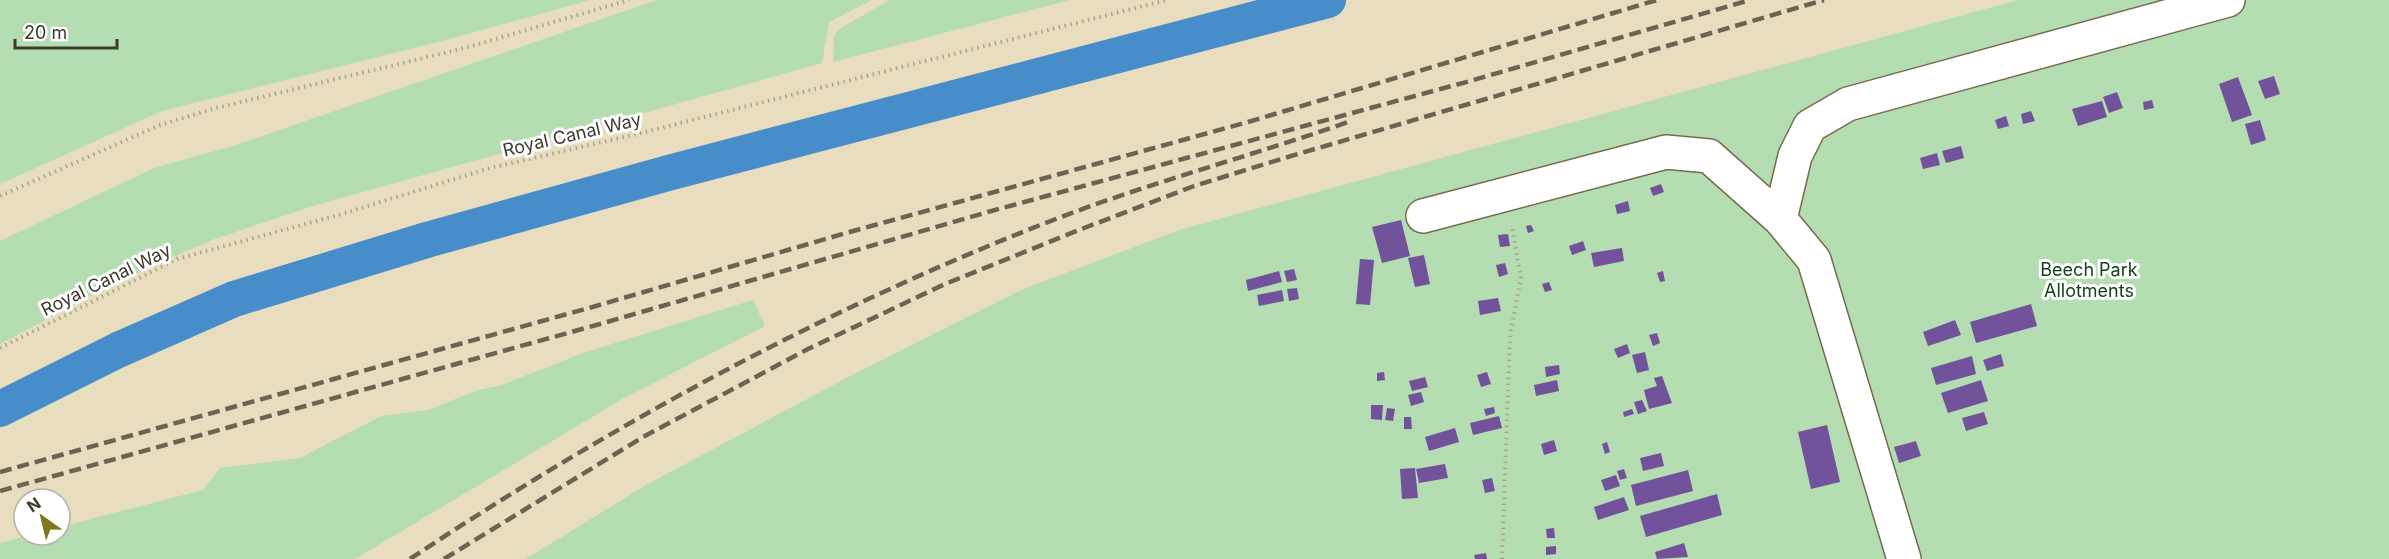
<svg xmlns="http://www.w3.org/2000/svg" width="2389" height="559" viewBox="0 0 2389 559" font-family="Inter,sans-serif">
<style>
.green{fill:#b4ddb2}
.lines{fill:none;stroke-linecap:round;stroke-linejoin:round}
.canal{stroke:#478dc9;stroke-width:36}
.building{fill:#72529a}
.minor-casing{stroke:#746c4f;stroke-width:36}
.path{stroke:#aba38b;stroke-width:4;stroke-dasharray:1.5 4.5;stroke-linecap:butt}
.minor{stroke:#fff;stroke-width:33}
.rail{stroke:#6a6453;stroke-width:4.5;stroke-dasharray:12 6;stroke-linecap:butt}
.labels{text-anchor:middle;stroke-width:6;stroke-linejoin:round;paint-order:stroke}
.street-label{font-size:18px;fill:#3e3a2e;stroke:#fff}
.park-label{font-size:18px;fill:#144317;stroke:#fff}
</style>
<rect width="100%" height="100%" fill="#e8debf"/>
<path class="green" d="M0,0H590L446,40L162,111L0,184Z
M657,0H872L829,22L822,63L313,206L212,240L124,279L0,344V241L154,168L233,146Z
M890,0H1070L833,62L834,36L839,29Z
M2018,0H2389V559H526L646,485L854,374L1021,290L1179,230Z
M753,300L765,326L624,398L355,559H0V543L31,535H60V527L203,490L220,468L300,458L381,416L428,410L478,390L499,386L583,353Z"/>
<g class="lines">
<path class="canal" d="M0,409L118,350L234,299L430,239L672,172L1328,0"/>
</g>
<path class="building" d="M2274,76L2280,94L2265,99L2258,81Z
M2238,77L2252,115L2232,122L2219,84Z
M2117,92L2123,108L2109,113L2103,97Z
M2152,100L2154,108L2144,110L2143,102Z
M2102,101L2107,117L2078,126L2072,109Z
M2031,111L2035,121L2023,124L2021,114Z
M2006,116L2009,126L1998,129L1995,120Z
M2260,120L2266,140L2251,145L2245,124Z
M1961,146L1964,158L1946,163L1942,151Z
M1937,153L1940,165L1923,169L1920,158Z
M1661,184L1664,192L1653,196L1650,188Z
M1628,201L1630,211L1617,214L1615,205Z
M1401,220L1410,256L1382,263L1372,227Z
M1531,225L1534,231L1528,233L1526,226Z
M1508,234L1510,246L1500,247L1498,235Z
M1583,241L1586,250L1572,255L1569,246Z
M1622,248L1624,261L1594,267L1591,253Z
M1424,255L1430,284L1415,287L1408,258Z
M1360,259L1374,260L1370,305L1356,304Z
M1505,263L1508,274L1499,277L1496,265Z
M1294,269L1297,280L1287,282L1284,271Z
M1279,271L1282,282L1248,291L1246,280Z
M1663,271L1665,281L1660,282L1657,273Z
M1549,282L1552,290L1545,292L1542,284Z
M1297,288L1299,299L1289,301L1287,289Z
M1282,290L1284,301L1259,306L1257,295Z
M1498,298L1501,311L1480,315L1478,301Z
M2031,304L2037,326L1976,343L1970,322Z
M1955,320L1961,335L1928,346L1923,332Z
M1657,333L1660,343L1653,346L1649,335Z
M1627,344L1630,353L1618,358L1614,349Z
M1645,352L1649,370L1637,373L1632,355Z
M2001,354L2004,366L1987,371L1983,360Z
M1972,356L1976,374L1936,385L1931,368Z
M1559,365L1560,374L1546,377L1545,367Z
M1384,372L1385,380L1377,381V373Z
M1487,372L1491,384L1481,387L1477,375Z
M1662,376L1672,403L1649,409L1644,390L1657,386L1654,378Z
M1425,377L1428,387L1412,391L1409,381Z
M1557,380L1559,391L1536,396L1534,385Z
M1981,380L1988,401L1948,413L1941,393Z
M1421,392L1424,402L1411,406L1408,395Z
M1642,400L1647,411L1638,414L1634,402Z
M1371,405H1383L1382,420L1371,419Z
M1494,407L1495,413L1486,416L1484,409Z
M1387,408L1395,409L1393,421L1385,420Z
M1632,409L1634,414L1624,417L1623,412Z
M1984,412L1988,424L1966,431L1962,418Z
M1499,416L1502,428L1473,435L1470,423Z
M1404,417H1411L1412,429H1404Z
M1827,425L1840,482L1811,489L1798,432Z
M1455,428L1459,442L1429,451L1425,437Z
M1554,440L1557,451L1544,455L1541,444Z
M1916,441L1921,456L1899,463L1894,447Z
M1607,442L1610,452L1605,454L1602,444Z
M1661,453L1664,466L1643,471L1640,458Z
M1445,464L1448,478L1419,483L1416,469Z
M1415,468L1418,498L1402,499L1400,469Z
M1624,469L1627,478L1620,480L1617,471Z
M1688,470L1693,491L1636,506L1631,485Z
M1616,475L1620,486L1605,491L1601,480Z
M1492,478L1495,491L1485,493L1482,480Z
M1717,494L1722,515L1646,537L1640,516Z
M1624,497L1629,510L1598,520L1594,507Z
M1554,528L1555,538H1547L1546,529Z
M1684,543L1688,557L1657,559L1655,552Z
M1556,546V554L1546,555V547Z
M1486,553L1487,559H1475L1474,555Z"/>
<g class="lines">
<g class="minor-casing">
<path id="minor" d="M1423,216L1666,152L1709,156L1780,219L1814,260L1904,559
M1780,219L1795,156L1810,126L1848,104L2228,0"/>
</g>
<path class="path" d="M0,196L160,125L216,108L465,48L629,0
M0,348L177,259L342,214L490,168L637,134L1167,0
M1502,559L1510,335L1521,278L1512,227"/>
<use href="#minor" class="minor"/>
<path class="rail" d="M0,472L596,306L846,233L1248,122L1657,0
M0,491L600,324L995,210L1470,81L1750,0
M410,559C618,421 842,299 1077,211C1167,178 1260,153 1351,121
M444,559L643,437L808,349L945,284L1079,230L1194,186L1291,156L1824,0"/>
</g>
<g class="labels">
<g class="street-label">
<text transform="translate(572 135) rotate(-13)" y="6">Royal Canal Way</text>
<text transform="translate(106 280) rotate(-26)" y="6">Royal Canal Way</text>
</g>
<g class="park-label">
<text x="2089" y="276">Beech Park<tspan x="2089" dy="21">Allotments</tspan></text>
</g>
</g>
<g transform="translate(42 517) rotate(326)"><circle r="28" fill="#ffffff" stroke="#b2b0ab" stroke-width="1.5"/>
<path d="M0-4.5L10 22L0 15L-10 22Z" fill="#7f781c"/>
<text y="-9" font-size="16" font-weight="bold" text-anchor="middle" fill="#3e3a2e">N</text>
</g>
<path d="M15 39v9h102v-9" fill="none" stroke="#3e3a2e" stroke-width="3"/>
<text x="24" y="39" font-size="18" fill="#3e3a2e" stroke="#ffffff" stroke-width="4.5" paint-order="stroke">20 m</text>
</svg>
